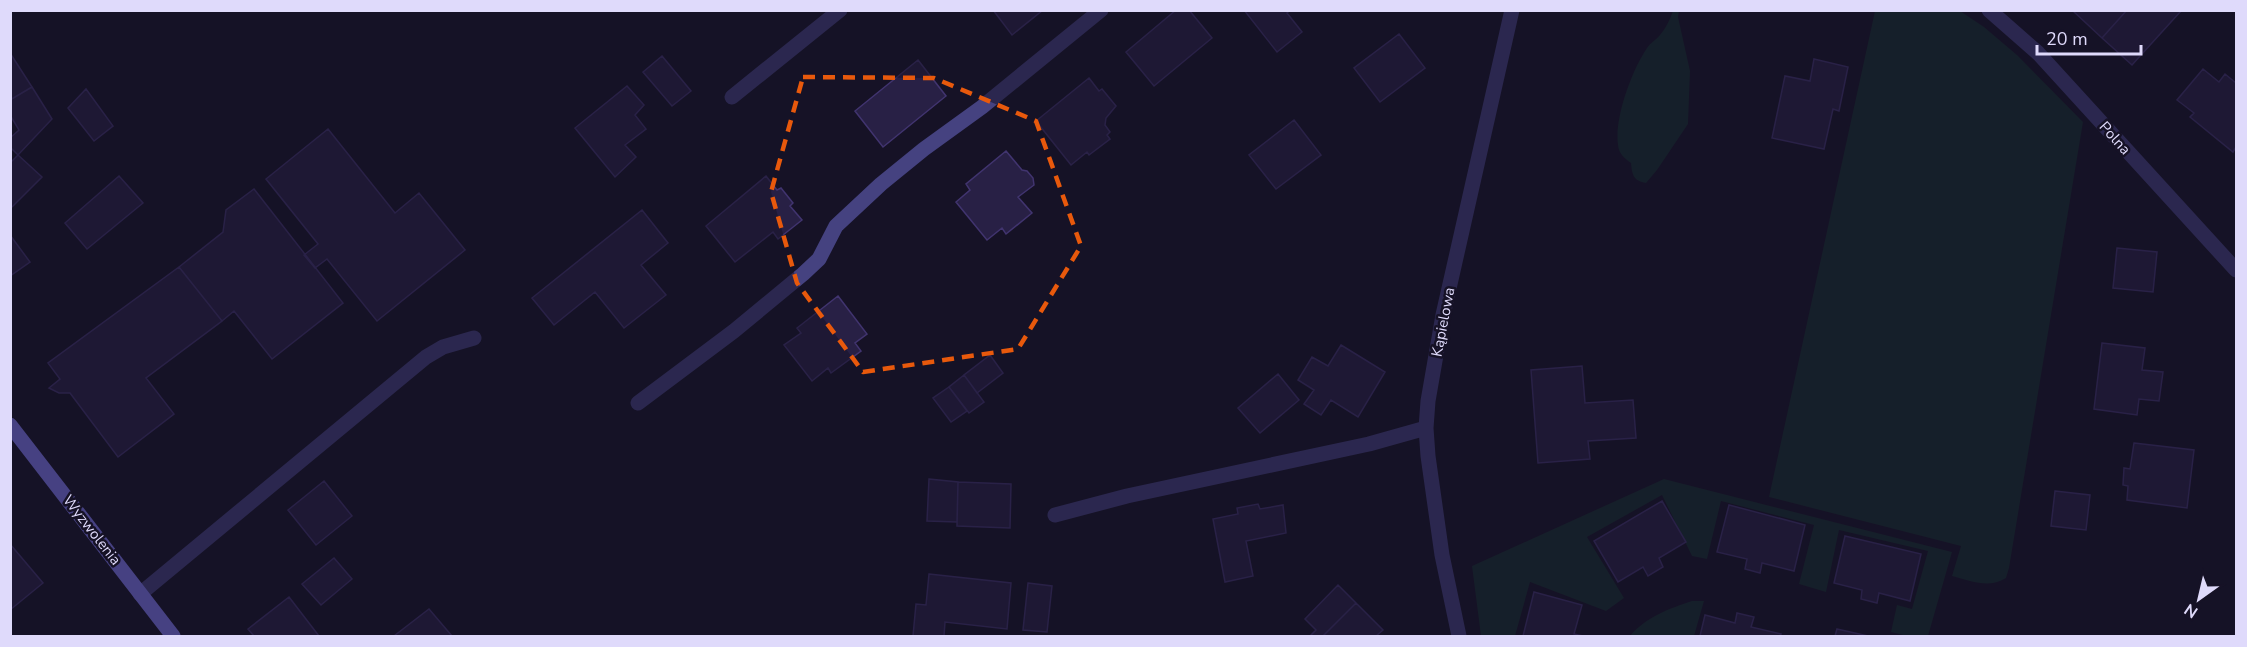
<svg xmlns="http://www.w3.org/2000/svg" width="2247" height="647" viewBox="0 0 2247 647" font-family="'Nunito Sans',sans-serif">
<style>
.green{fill:#162f2f}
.building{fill:#282045;stroke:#41346f;stroke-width:1.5}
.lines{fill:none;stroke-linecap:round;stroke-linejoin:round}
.lane{stroke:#454280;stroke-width:15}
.street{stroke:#454280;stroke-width:15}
.secondary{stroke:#807bf2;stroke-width:15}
.marked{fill:none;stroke:#e8590c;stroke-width:4.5;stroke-dasharray:12 8;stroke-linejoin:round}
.labels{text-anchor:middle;stroke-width:5;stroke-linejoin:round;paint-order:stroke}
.street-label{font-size:15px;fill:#dfdafb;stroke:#161226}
</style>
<rect width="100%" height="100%" fill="#161226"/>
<path class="green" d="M1673,11H1679L1678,17L1690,71L1688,124L1657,170L1646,183C1633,181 1632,174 1631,163C1624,158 1619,154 1618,145C1614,118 1632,70 1647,48C1650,43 1656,40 1660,35C1666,28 1670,19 1673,11Z
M1875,11H1960L1984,27L2017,55L2083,122L2009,568L2006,578C1989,589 1971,581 1952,576L1961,546L1769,497Z
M1664,479L1952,552L1928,636H1907L1891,632L1897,605L1912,609L1928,551L1839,530L1826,592L1799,584L1814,525L1721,501L1707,559L1692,556L1662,495L1587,537L1624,598L1606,611L1530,582L1515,636H1481L1472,566Z
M1692,601H1704L1694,636H1630C1646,617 1668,609 1692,601Z"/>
<path class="building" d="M993,10H1043L1012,35Z
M1176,10H1189L1212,38L1154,86L1126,52Z
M1244,10H1290L1287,13L1302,32L1277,52Z
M2072,10H2127L2102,38Z
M2127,10L2181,11L2132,65L2102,38Z
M1399,34L1425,68L1380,102L1354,68Z
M10,53L32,87L10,100Z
M662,56L691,91L672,106L643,72Z
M1814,59L1848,67L1839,111L1833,109L1824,149L1772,138L1785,76L1810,81Z
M918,60L946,96L883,147L855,111Z
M2203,69L2219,82L2225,74L2236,83V147L2233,152L2190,117L2194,113L2177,100Z
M1089,78L1099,91L1102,89L1116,106L1106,118L1105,125L1110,132L1107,135L1110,139L1089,155L1087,152L1071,165L1036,121Z
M627,86L644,105L635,115L646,129L625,145L636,157L615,177L575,128Z
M32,87L52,119L18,155L10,147V138L19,130L10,115V100Z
M86,89L113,126L94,141L68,108Z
M1294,120L1321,155L1276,189L1249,155Z
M328,129L395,213L419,193L465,250L377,321L327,259L315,268L304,255L318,244L266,179Z
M1006,151L1022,170L1027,171L1033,178L1034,185L1018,197L1032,213L1006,234L1002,228L987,240L956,202L970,190L966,184Z
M18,155L42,177L10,209V163Z
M119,176L143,203L87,249L65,223Z
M766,176L777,190L781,188L793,203L790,206L802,220L778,239L773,232L735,262L706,226Z
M254,189L343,303L272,359L234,311L222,321L179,267L223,232L226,210Z
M642,210L668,243L641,265L666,295L624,328L595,292L554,325L532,298Z
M10,235L30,262L10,276Z
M2117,248L2157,252L2153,292L2113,288Z
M179,267L222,321L146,378L174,414L118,457L70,393H59L49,388L60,379L48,363Z
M838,296L867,334L855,343L861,351L831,373L828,368L812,381L784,345L801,333L797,328Z
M2102,343L2145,348L2142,370L2163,372L2159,401L2139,399L2137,415L2094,409Z
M1341,345L1385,372L1358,417L1331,400L1321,415L1304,404L1314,390L1298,380L1312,357L1328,366Z
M990,355L1003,373L977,393L964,375Z
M1582,366L1585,403L1633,400L1636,438L1588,441L1590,459L1538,463L1531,370Z
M1278,374L1299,400L1260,433L1238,408Z
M964,375L984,402L969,413L949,387Z
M949,387L967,411L951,422L933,398Z
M2134,443L2194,450L2187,508L2127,500L2128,486L2123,485L2124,468L2130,469Z
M929,479L958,482L957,522L927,521Z
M324,481L352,516L316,545L288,510Z
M958,482L1011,484L1010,528L957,526Z
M2055,491L2090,495L2086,530L2051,526Z
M1662,501L1686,542L1659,558L1663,567L1648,576L1643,567L1618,582L1594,541Z
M1258,504L1260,509L1283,505L1286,533L1246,541L1253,576L1225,582L1213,519L1238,514L1237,508Z
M1729,505L1805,525L1794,571L1762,563L1760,573L1745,569L1747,559L1717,552Z
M1845,536L1921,554L1910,601L1879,593L1877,603L1861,599L1862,590L1834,583Z
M10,544L43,583L10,610Z
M334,558L352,579L321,605L302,584Z
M929,574L1011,583L1007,629L945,622L944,636H913L916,604L926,605Z
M1028,583L1052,586L1047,632L1023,630Z
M1338,585L1356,603L1323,636H1310L1316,630L1305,619Z
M1534,592L1582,605L1574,634L1583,636H1523Z
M289,597L319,636H254L248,629Z
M1356,603L1383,630L1376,636H1323Z
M429,609L452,636H394Z
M1737,613L1754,617L1751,627L1781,634L1780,636H1700L1705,615L1735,623Z
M1837,629L1868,636H1835Z"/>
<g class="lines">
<path class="lane" d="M140,594L426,357L443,347L474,338"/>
<path class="street" d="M1989,10L2038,53L2236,270
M732,97L840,10
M638,403L734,331L803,274L819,259L836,226L881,184L924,149L982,107L1101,10
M1055,515L1127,496L1369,444L1426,428
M1459,636L1442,555L1428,456L1426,428L1428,401L1443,315L1512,10"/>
<path class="secondary" d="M10,425L173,636"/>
</g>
<path d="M0 0H2247V647H0ZM803,77L934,78L1036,121L1081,246L1018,349L863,372L797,283L771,192Z" fill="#161226" fill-opacity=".55" fill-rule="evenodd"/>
<path class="marked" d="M803,77L934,78L1036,121L1081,246L1018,349L863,372L797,283L771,192Z"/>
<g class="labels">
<g class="street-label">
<text transform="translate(2115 138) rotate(48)" y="5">Polna</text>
<text transform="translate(1443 322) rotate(-79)" y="5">Kąpielowa</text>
<text transform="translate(92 530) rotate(52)" y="5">Wyzwolenia</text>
</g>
</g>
<rect width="2247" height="647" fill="none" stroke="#dfdafb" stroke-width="24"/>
<g transform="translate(2199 599) rotate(214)" stroke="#161226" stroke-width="4.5" paint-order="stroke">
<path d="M0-4.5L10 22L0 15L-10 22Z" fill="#dfdafb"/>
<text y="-9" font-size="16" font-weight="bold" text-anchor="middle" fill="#dfdafb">N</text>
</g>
<path d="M2037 45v9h104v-9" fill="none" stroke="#dfdafb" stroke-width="3"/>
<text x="2046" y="45" font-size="18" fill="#dfdafb" stroke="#161226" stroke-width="4.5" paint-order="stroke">20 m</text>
</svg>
